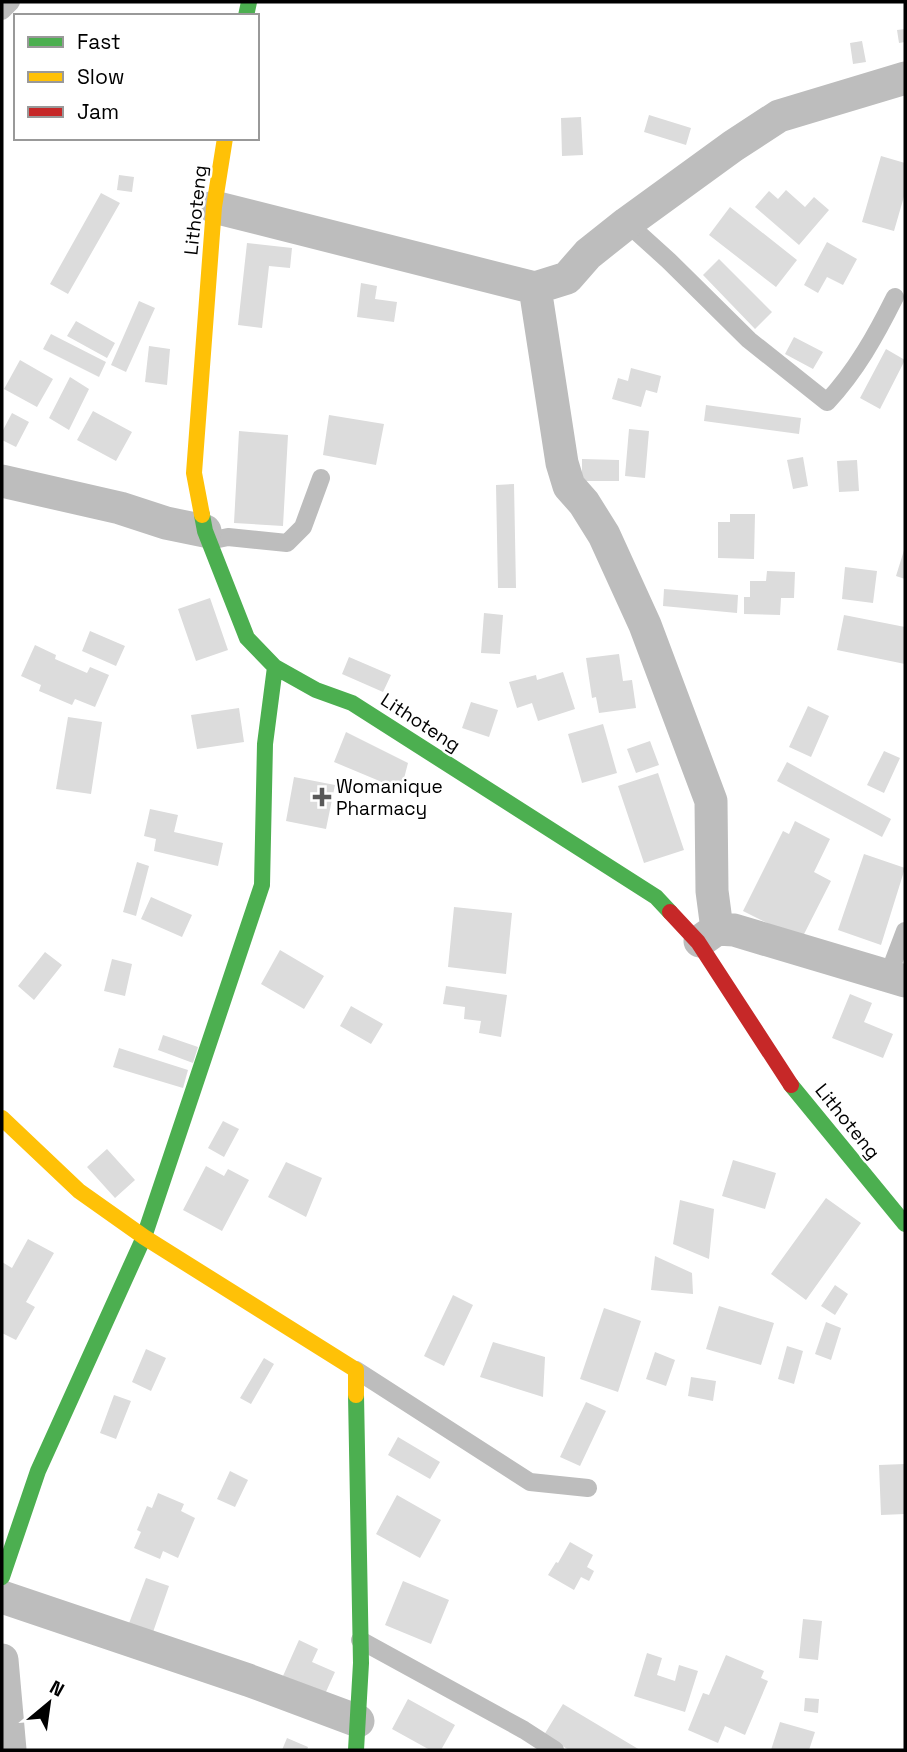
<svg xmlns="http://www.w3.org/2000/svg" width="907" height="1752" viewBox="0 0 907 1752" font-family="'Space Grotesk',sans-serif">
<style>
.building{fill:#dcdcdc}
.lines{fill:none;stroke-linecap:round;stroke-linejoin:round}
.lane{stroke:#bdbdbd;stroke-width:18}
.street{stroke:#bdbdbd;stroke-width:33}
.fast{stroke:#4caf50;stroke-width:16}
.slow{stroke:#ffc107;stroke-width:16}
.jam{stroke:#c62828;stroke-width:16}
.poi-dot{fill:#595959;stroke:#fff;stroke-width:2.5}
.labels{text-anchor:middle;stroke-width:5;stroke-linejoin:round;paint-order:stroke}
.street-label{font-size:19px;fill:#000;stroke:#fff}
.poi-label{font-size:19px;fill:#000;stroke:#fff;text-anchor:start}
</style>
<rect width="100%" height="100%" fill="#fff"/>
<path class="building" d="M905,29V42L899,43L897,30Z
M862,41L866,62L853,64L850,43Z
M649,115L691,128L686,145L644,132Z
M581,117L583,155L562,156L561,118Z
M881,156L905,163V193L894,231L862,222Z
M119,175L134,177L132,192L117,190Z
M786,190L805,207L814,197L829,210L799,245L755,207L769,191L778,199Z
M101,193L120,203L68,294L50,284Z
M730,207L797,260L776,287L709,235Z
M827,242L857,259L843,285L827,277L818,293L804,285Z
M247,243L292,248L290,268L269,266L262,328L238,325Z
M719,259L772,312L755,329L703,275Z
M361,283L377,286L375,299L397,302L394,322L357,317Z
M139,301L155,308L126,372L111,365Z
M76,321L115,343L107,358L67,336Z
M51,334L106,362L99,377L43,349Z
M794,337L823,352L813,369L785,354Z
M149,346L170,349L167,385L145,382Z
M886,349L905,360L880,409L860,398Z
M20,360L53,379L37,407L4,389Z
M631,368L661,376L657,393L646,390L641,407L612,399L618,378L628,381Z
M70,377L89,389L69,430L49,418Z
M706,405L801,418L799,434L704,421Z
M93,411L132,432L116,461L77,440Z
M12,413L29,422L16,447L2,440V432Z
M329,415L384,424L376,465L323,455Z
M629,429L649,431L645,478L625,476Z
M239,431L288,435L283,526L234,523Z
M803,457L808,486L793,489L787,460Z
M582,459L619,460V481H582Z
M857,460L859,491L839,492L837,461Z
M514,484L516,588H498L496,485Z
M730,514H755L754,559L718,558V522H730Z
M905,547V579L896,576Z
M845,567L877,571L873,603L842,599Z
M767,571L795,572L794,598H781L780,615L744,614V597H750V581H766Z
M664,589L738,595L737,613L663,606Z
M210,598L228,650L196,661L178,609Z
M484,613L503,615L500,654L481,653Z
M844,615L905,627V664L837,650Z
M90,631L125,646L116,666L82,651Z
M35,645L56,655L55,659L87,673L90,667L109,675L95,707L75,699L72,705L39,691L41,685L21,676Z
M619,654L623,681L632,680L636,708L599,713L596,697L592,698L586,658Z
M349,657L391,675L383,692L342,674Z
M563,672L575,709L538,721L532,703L517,708L509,682L536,675L537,680Z
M471,702L498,710L489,737L462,728Z
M808,706L829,716L811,757L789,747Z
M239,708L244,742L197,749L191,715Z
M68,717L102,722L91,794L56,789Z
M603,724L617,773L582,783L568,734Z
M346,732L408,763L401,790L334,762Z
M650,741L659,765L636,773L627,749Z
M884,751L900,758L884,793L867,785Z
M787,762L891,819L882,837L777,781Z
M658,773L684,850L644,863L618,786Z
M294,777L335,785L326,829L286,821Z
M150,809L178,815L174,832L223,843L218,866L154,851L156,839L144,836Z
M795,821L830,839L814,872L831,881L801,940L743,911L783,831L789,834Z
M864,854L905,868L881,945L838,930Z
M137,862L149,866L136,916L123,912Z
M151,897L192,915L182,937L141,919Z
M454,907L512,913L506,974L448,967Z
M280,950L324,976L304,1009L261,984Z
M45,952L62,965L34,1000L18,986Z
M112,959L132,964L125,996L104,991Z
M446,986L507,995L501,1037L479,1033L481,1021L464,1019L465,1007L443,1004Z
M850,994L872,1003L864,1022L893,1034L883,1058L832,1038Z
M351,1006L383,1024L371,1044L340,1026Z
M163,1035L198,1047L193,1063L158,1050Z
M119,1048L188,1070L183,1088L113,1067Z
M223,1121L239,1129L224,1157L208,1148Z
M107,1149L135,1180L115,1198L87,1167Z
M733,1160L776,1173L765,1209L722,1196Z
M286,1162L322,1178L306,1217L268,1197Z
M206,1166L224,1176L228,1169L249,1180L222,1231L183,1210Z
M826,1198L861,1223L806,1300L771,1274Z
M680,1200L714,1209L709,1259L673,1244Z
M28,1239L54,1253L26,1302L35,1307L16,1340L2,1333V1262L12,1268Z
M655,1256L692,1273L693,1294L651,1290Z
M835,1285L848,1294L835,1315L821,1306Z
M453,1295L473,1305L444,1366L424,1356Z
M719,1306L774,1323L761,1365L706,1349Z
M604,1308L641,1321L618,1392L580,1379Z
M826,1322L841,1328L831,1360L815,1354Z
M493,1342L545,1357L543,1397L480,1377Z
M787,1346L803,1351L794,1384L778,1379Z
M146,1349L166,1358L151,1391L132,1382Z
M655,1352L675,1360L666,1386L646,1379Z
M264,1358L274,1364L251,1404L240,1398Z
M691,1377L716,1381L713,1401L688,1396Z
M114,1395L131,1401L116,1439L100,1433Z
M586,1402L606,1411L580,1466L560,1457Z
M398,1437L440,1462L430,1479L388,1455Z
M905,1464V1514L881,1515L879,1465Z
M230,1471L248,1480L235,1507L217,1499Z
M158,1493L184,1504L181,1511L195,1518L178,1558L163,1551L160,1559L134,1548L141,1532L137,1530L147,1506L152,1508Z
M397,1495L441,1520L420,1558L376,1534Z
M570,1542L593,1555L587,1567L594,1571L589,1581L581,1577L574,1590L548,1575L556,1562L558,1563Z
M146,1578L169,1586L152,1635L128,1626Z
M403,1581L449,1600L431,1644L385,1625Z
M803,1619L822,1621L818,1660L799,1658Z
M299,1640L318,1649L312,1662L335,1672L325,1694L283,1676Z
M647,1653L662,1658L657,1675L675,1681L679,1665L698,1671L685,1712L634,1696Z
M726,1655L764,1671L761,1678L768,1681L745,1735L725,1726L718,1743L688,1730L703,1693L709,1695Z
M805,1698L819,1699L818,1713L804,1711Z
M408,1699L455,1725L441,1750H430L392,1729Z
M563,1704L640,1750H569L544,1735Z
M780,1722L815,1732L809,1750H771Z
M287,1738L308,1747L307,1750H282Z"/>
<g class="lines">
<path class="lane" d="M2,11L11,2
M627,223L669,261L749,340L827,402C856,371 876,335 895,297
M209,541L228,537L287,543L303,527L321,478
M888,976L905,931
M356,1370L530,1482L588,1488
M360,1640L524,1730L555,1750"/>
<path class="street" d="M214,207L535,288L567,278L588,254L627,223L733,146L779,116L905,78
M535,288L562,463L569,486L584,503L604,535L645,625L711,801L712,891L717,929
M2,481L120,508L166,523L205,531
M700,941L717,929L734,930L905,981
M2,1597L248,1680L358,1721
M2,1660L10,1750"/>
<path class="fast" d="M246,16L249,2
M202,515L205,531L247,638L275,667L316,690L352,703L656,897L670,912
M791,1085L905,1224
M2,1577L38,1471L144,1237L262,885L265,744L275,667
M356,1750L361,1663L356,1395"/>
<path class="slow" d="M202,515L194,473L214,207L225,138
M2,1118L79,1191L144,1237L356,1370V1395"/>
<path class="jam" d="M670,912L698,942L791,1085"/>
</g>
<path class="poi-dot" d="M318.5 786.5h7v7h7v7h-7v7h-7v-7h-7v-7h7z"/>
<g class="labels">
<g class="street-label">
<text transform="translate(195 210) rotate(-84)" y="7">Lithoteng</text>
<text transform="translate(421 722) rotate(33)" y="7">Lithoteng</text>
<text transform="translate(848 1121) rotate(51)" y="7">Lithoteng</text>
</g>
<g class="poi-label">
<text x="336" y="793">Womanique<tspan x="336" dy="22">Pharmacy</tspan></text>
</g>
</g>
<rect width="907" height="1752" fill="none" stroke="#000000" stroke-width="7"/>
<rect x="14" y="14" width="245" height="126" fill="#ffffff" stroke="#999999" stroke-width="2"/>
<rect x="28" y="37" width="35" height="10" fill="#4caf50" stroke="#999999" stroke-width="2"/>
<text x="77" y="49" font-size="21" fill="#000000">Fast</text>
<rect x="28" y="72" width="35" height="10" fill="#ffc107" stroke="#999999" stroke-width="2"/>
<text x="77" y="84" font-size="21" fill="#000000">Slow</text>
<rect x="28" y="107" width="35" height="10" fill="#c62828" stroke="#999999" stroke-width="2"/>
<text x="77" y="119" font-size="21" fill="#000000">Jam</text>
<g transform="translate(49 1703) rotate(29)" stroke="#ffffff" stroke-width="5" paint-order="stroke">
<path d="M0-5L12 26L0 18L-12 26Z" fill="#000000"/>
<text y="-10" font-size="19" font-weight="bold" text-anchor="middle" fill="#000000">N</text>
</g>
</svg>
